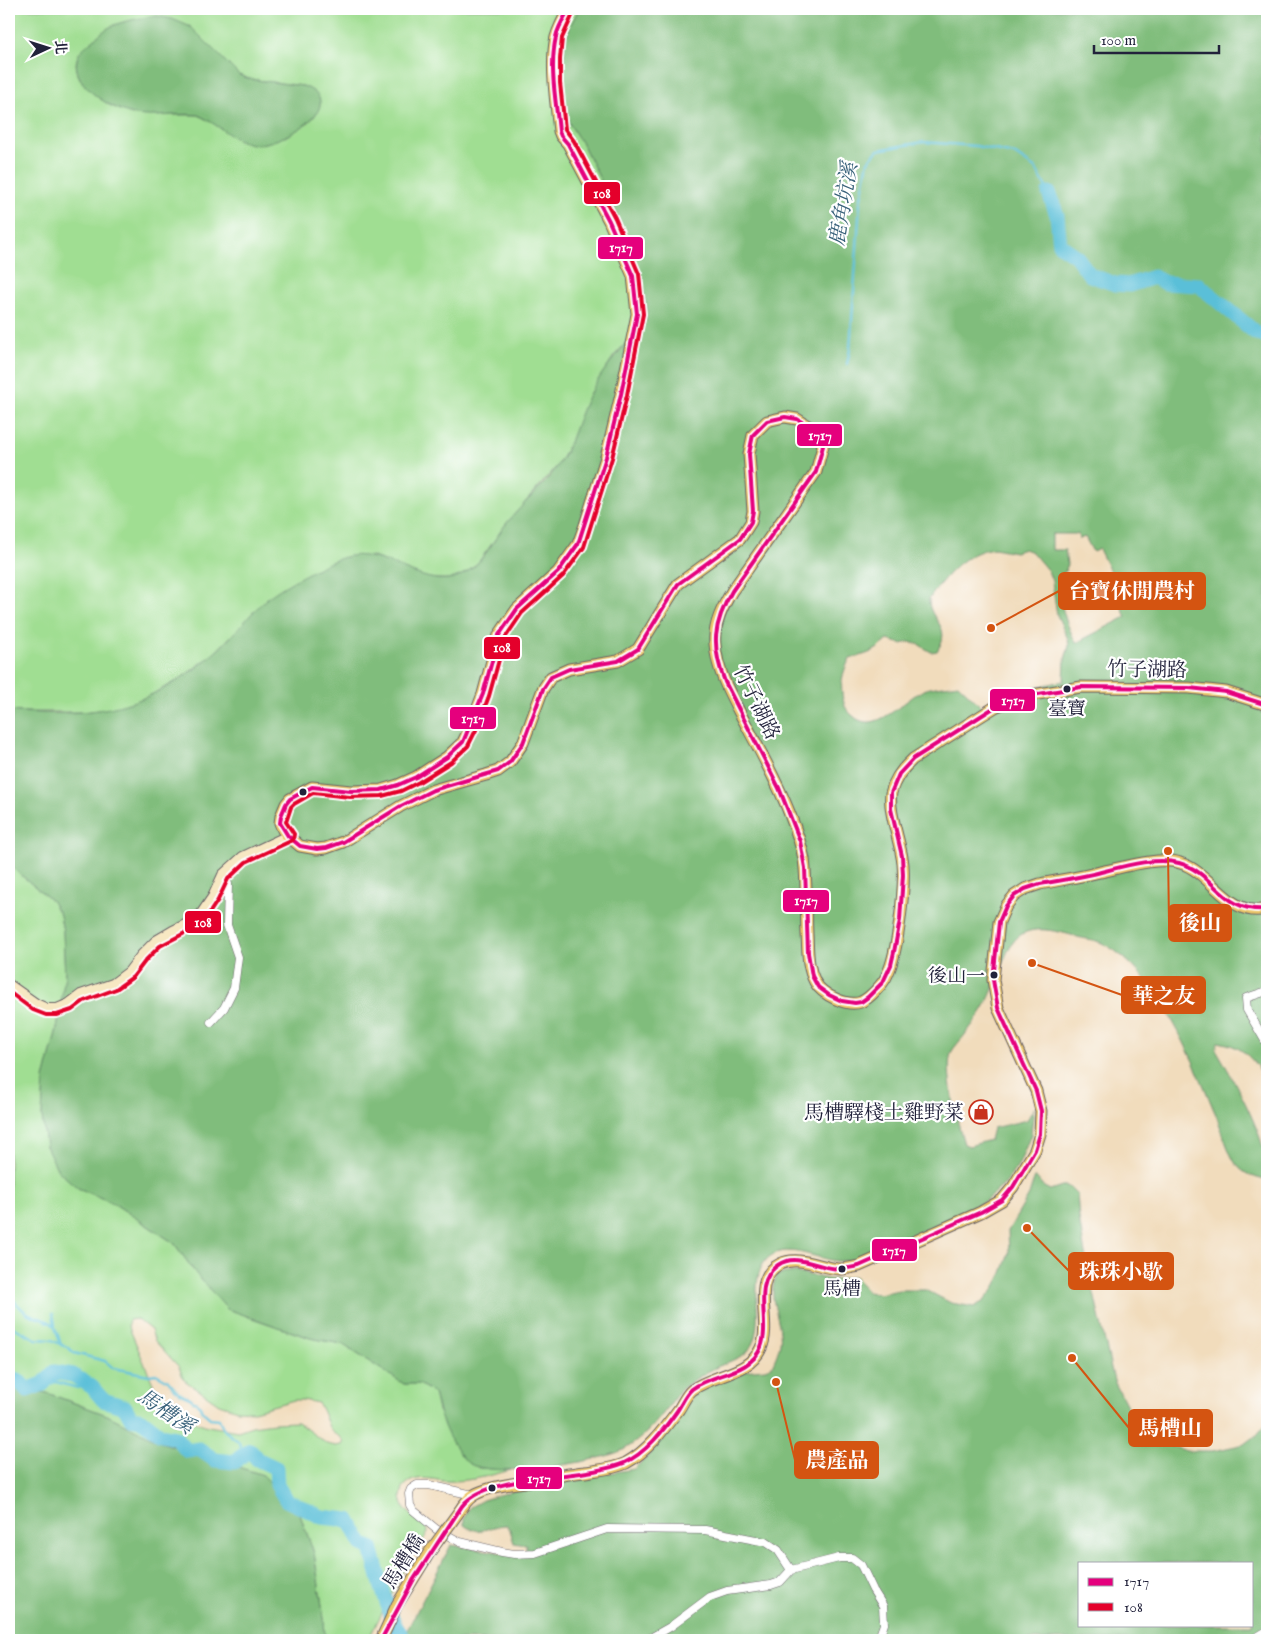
<svg xmlns="http://www.w3.org/2000/svg" width="1276" height="1649" viewBox="0 0 1276 1649" font-family="'IM FELL English','Noto Serif TC',serif">
<style>
.green{fill:#a0de92;stroke:#618066;fill-rule:evenodd}
.forest{fill:#80bd7c;stroke:#51705c;fill-rule:evenodd}
.lines{fill:none;stroke-linecap:round;stroke-linejoin:round}
.stream{stroke:#5abfd8;stroke-width:2.5}
.river{stroke:#5abfd8;stroke-width:15}
.street-casing{stroke:#6a6368;stroke-width:9}
.secondary-casing{stroke:#6a6368;stroke-width:12}
.primary-casing{stroke:#6a6368;stroke-width:13}
.street{stroke:#fff;stroke-width:8}
.secondary{stroke:#f7e8c3;stroke-width:10}
.primary{stroke:#ecc669;stroke-width:11}
.primary-bridge-casing{stroke:#6a6368;stroke-width:13;stroke-linecap:butt}
.primary-bridge{stroke:#ecc669;stroke-width:11}
.bus-1-casing{stroke:#fff;stroke-width:8}
.bus-2-casing{stroke:#fff;stroke-width:8}
.bus-1{stroke:#e5007d;stroke-width:4}
.bus-2{stroke:#e4002b;stroke-width:4}
.bus-dot{fill:#22223b;stroke:#fff;stroke-width:2}
.labels{text-anchor:middle;stroke-width:4.5;stroke-linejoin:round;paint-order:stroke}
.bus-label{font-size:19px;fill:#22223b;stroke:#fff}
.street-label{font-size:20px;fill:#22223b;stroke:#fff}
.poi-label{font-size:20px;fill:#22223b;stroke:#fff;text-anchor:end}
.water-label{font-size:21px;font-style:italic;fill:#38617a;stroke:#fff}
.leader{fill:none;stroke:#d45411;stroke-width:2}
.callout-dot{fill:#d45411;stroke:#fff;stroke-width:2}
.callout{fill:#d45411;stroke:#d45411;stroke-width:2}
.callout-label{font-size:21px;text-anchor:middle;font-weight:bold;fill:#fff}
.line-badge{stroke:#fff;stroke-width:2}
.badge-label{font-size:14px;text-anchor:middle;font-weight:bold;fill:#fff}
</style>
<rect width="100%" height="100%" fill="#fff"/>
<filter id="ink" filterUnits="userSpaceOnUse"><feTurbulence type="fractalNoise" baseFrequency=".02" numOctaves="2"/><feDisplacementMap in="SourceGraphic" scale="10" xChannelSelector="R" yChannelSelector="G"/><feConvolveMatrix kernelMatrix="1 2 1 2 8 2 1 2 1" color-interpolation-filters="sRGB"/></filter>
<filter id="wash" filterUnits="userSpaceOnUse"><feTurbulence type="fractalNoise" baseFrequency=".0096" numOctaves="4" result="noise"/><feDisplacementMap in="SourceGraphic" scale="20" xChannelSelector="R" yChannelSelector="G"/><feGaussianBlur stdDeviation="1.12" result="paint"/><feColorMatrix in="noise" values="0 0 0 0 0 0 0 0 0 0 0 0 0 0 0 0 0 1.4 0 .05"/><feComposite in="paint" operator="in"/></filter>
<g filter="url(#wash)">
<rect width="100%" height="100%" fill="#f1dcbc"/>
<path class="green" d="M9,9H579L571,24L565,40L563,64L564,105L569,123L584,147L612,203L637,265L647,308L646,321L614,356L589,394L570,442L558,465L507,523L480,560L468,572L453,579H439L426,578L371,556L266,599L214,654L177,681L145,698L114,708L85,712H27L9,711ZM127,21L191,27L239,75L249,79L303,86L319,99C321,120 301,127 285,137L220,127L198,115H135L111,106L99,98L81,81L77,72L76,63L78,55L100,34L112,26Z
M9,865L51,900L60,915L63,931L65,976L57,1029L44,1079L42,1116L46,1146L78,1188L113,1203L174,1243L197,1275L212,1291L246,1316L310,1338L342,1344L404,1384H419L434,1393L438,1411L478,1468L511,1470C499,1473 486,1477 474,1479C465,1480 453,1482 443,1481C432,1479 420,1476 409,1482C402,1486 400,1495 402,1502C406,1517 428,1521 428,1533L409,1560L368,1640H325L324,1619L314,1553L299,1512L263,1475L160,1442L107,1415L47,1393L9,1386ZM135,1319L142,1323L151,1330L155,1341L179,1367L184,1380L219,1404L237,1410L254,1411L294,1400H303L318,1403C324,1411 328,1428 332,1432C338,1437 339,1434 344,1442L342,1445L336,1446L327,1444L297,1422L274,1423L252,1426L238,1431L208,1426L196,1422L154,1386L128,1325L129,1320Z"/>
<path class="forest" d="M579,9H1267V1079C1250,1058 1246,1047 1218,1042L1216,1049C1231,1075 1276,1152 1265,1180C1252,1177 1241,1173 1234,1161C1225,1145 1221,1125 1213,1108C1191,1055 1157,972 1104,944C1095,939 1081,939 1071,935C1005,916 1011,951 989,998C983,1012 973,1024 964,1036C960,1041 955,1046 952,1051C943,1069 958,1124 964,1144L969,1146L990,1140L993,1128L1027,1120L1034,1108L1031,1134L1020,1162L1005,1184L985,1201L872,1255C860,1259 850,1261 838,1261C817,1260 784,1240 766,1260C746,1283 768,1325 748,1351C743,1357 723,1364 715,1368C704,1373 692,1381 683,1388C677,1393 673,1400 669,1406C656,1423 642,1440 623,1450C597,1463 491,1479 468,1463C464,1460 461,1455 458,1451C445,1434 439,1414 434,1393L419,1384H404L342,1344L310,1338L227,1309L197,1275L174,1243L113,1203L78,1188L58,1171L46,1146L42,1116L44,1079L57,1029L65,976L63,931L60,915L51,900L9,865V711C91,718 149,710 213,654C232,638 247,617 265,600C278,588 323,564 341,558C385,543 427,599 467,572C484,561 494,539 506,524C522,504 545,485 558,465C573,443 577,416 590,393C605,366 625,344 646,321L647,308L637,265L612,203L584,147L569,123L564,105L563,64L565,40L571,24ZM1052,534H1078L1079,539L1085,537L1093,552L1099,549L1116,584L1112,586L1126,617L1076,643C1065,622 1059,601 1057,576L1065,572L1067,564L1065,550H1052ZM994,548L1015,552L1024,549L1032,552L1048,571L1052,581L1057,615L1068,639L1069,646L1065,659L1064,681L1020,690L982,707L958,684C949,686 933,686 924,690C903,699 875,738 852,715C848,711 845,708 844,703C839,687 842,672 850,659C869,653 872,654 888,640L902,644L909,642L918,644L931,652L937,651C954,625 928,621 929,599C945,576 964,552 994,548Z
M157,16L172,19L191,27L239,75L249,79L303,86C354,105 278,148 252,144C232,141 217,123 198,115C174,112 150,121 126,112C106,105 68,83 78,56C80,50 88,44 93,40C99,35 105,29 112,26C126,20 142,18 157,16Z
M1035,1176L1044,1187L1050,1190L1062,1186H1067L1072,1189L1077,1194L1079,1218L1085,1254L1114,1381L1127,1406L1146,1433L1165,1444L1186,1451H1213L1245,1444L1257,1435L1267,1423V1640H402L451,1545L523,1556L526,1550V1545L514,1543L510,1530L507,1525C490,1525 480,1537 464,1525V1518L470,1507L483,1500L531,1485L634,1469L647,1457L697,1390L741,1371L765,1369L772,1366C777,1355 782,1344 780,1332C778,1312 767,1294 777,1275C794,1269 810,1276 828,1279C836,1280 846,1277 855,1277L867,1292L880,1294L899,1290H926L951,1303L974,1307L984,1301L993,1290L1002,1273L1009,1253L1008,1231L1029,1195ZM1080,1563H1252V1625H1080Z
M9,1386L47,1393L107,1415L160,1442L263,1475L299,1512L314,1553L324,1619L325,1640H9Z"/>
<g class="lines">
<path class="stream" d="M847,364L850,349L860,203L868,161L878,150L923,142L976,146L1014,154L1036,169L1049,193
M9,1295C15,1301 22,1311 29,1314C54,1326 52,1315 61,1345L68,1347L74,1353L105,1361L113,1368L149,1375L156,1374L167,1380L179,1393L190,1398L200,1406L202,1411L210,1418L219,1419L224,1430L239,1442L242,1456
M53,1314L55,1325
M9,1325L36,1339L52,1340L60,1344
M43,1384L56,1382L78,1388L86,1383"/>
<path class="river" d="M1049,193L1057,215L1060,245L1076,256L1090,275L1115,284L1129,285L1154,277L1165,283L1199,285L1256,333L1267,336
M9,1378L18,1380L27,1390L43,1384L54,1372L73,1375L92,1387L103,1400L125,1407L131,1418L142,1420L161,1435L176,1438L187,1451L199,1449L215,1460L234,1462L250,1450L257,1459L276,1468L277,1485L286,1500L322,1517L349,1520L362,1544L371,1548L382,1588L394,1624L405,1640"/>
</g>
</g>
<g filter="url(#ink)">
<g class="lines">
<g class="street-casing">
<path id="street" d="M1267,991L1246,998L1247,1010L1267,1044
M211,1022L224,1008L234,988L238,957L227,925L228,884L223,875
M473,1495L429,1485H417L411,1489L409,1494L410,1505L413,1510L436,1529L460,1542L502,1552L514,1554L535,1553L607,1529L705,1530L766,1542L778,1550L791,1570L780,1582L771,1585L727,1591L710,1597L670,1627L647,1640
M791,1570L839,1558H852L861,1565L873,1590L883,1606L884,1624L880,1635
M1252,1640L1267,1631"/>
</g>
<g class="secondary-casing">
<path id="secondary" d="M9,985L36,1004L47,1009H57L69,1004L81,995L113,984L129,972L141,956L156,941L173,931L198,919L213,897L223,875L243,857L288,836"/>
</g>
<g class="primary-casing">
<path id="primary" d="M569,9C564,18 559,27 556,37C550,63 556,104 559,131L561,136L568,144L609,221L633,276L637,314L621,394L606,457L585,525L578,544L558,572L517,609L499,635L483,694L470,728L463,742L447,757L416,777L398,785L381,790L351,791L312,787L290,799L286,804L281,816L280,823L283,830L288,836L300,846L317,849L326,848L343,842L401,806L433,790L486,775L498,771L510,762L523,743L543,689L551,677L569,669L618,661L638,649L678,584L740,539L751,522L753,511L749,454L753,435L767,421L785,417L797,419L819,433L823,446L816,472L732,591C723,606 713,625 715,644C717,671 730,694 742,717C759,749 776,779 789,812C795,827 801,843 804,859C807,883 806,910 807,934C808,951 807,967 815,982C822,995 847,1007 861,1002C870,998 884,983 887,975C898,953 905,888 903,864C901,843 888,812 891,793C894,779 903,768 913,759L995,707L1020,697L1081,687L1189,688L1226,692L1267,705
M463,1506C466,1502 470,1497 474,1495C487,1487 509,1484 525,1482C545,1478 565,1474 585,1472C598,1470 614,1469 626,1463C648,1451 664,1429 679,1409C683,1403 686,1395 692,1390C713,1374 749,1375 761,1348C773,1322 749,1279 780,1264C799,1255 821,1268 840,1269C846,1269 853,1267 859,1266L981,1212L1002,1200L1013,1187L1035,1150L1040,1134L1041,1111L1036,1091L998,1008L993,980L999,922L1006,906L1014,896L1025,889L1040,884C1060,880 1080,877 1100,872C1121,868 1159,856 1180,863C1212,872 1229,919 1267,909"/>
</g>
<use href="#street" class="street"/>
<use href="#secondary" class="secondary"/>
<use href="#primary" class="primary"/>
<g class="primary-bridge-casing">
<path id="primary-bridge" d="M381,1640L397,1605L429,1553L463,1506"/>
</g>
<use href="#primary-bridge" class="primary-bridge"/>
<g class="bus-1-casing">
<path id="bus-1" d="M569,9C564,18 558,27 556,37C549,67 556,101 559,131L561,136L568,144L609,221L633,276L637,314L621,394L606,457L578,544L558,572L517,609L499,635L483,694L463,742L447,757L416,777L398,785L381,790L351,791L312,787L290,799L286,804L281,816L280,823L288,836L300,846L317,849L326,848L343,842L401,806L433,790L498,771L510,762L523,743L543,689L551,677L569,669L618,661L638,649L678,584L740,539L751,522L753,511L749,454L753,435L767,421L785,417L797,419L819,433L823,446L816,472L732,591C713,624 711,646 725,682L779,788L800,841L805,868L808,953L812,976L818,987L829,995L842,1001L855,1003L861,1002L868,997L883,982L891,965L894,952L900,920L903,875L902,856L891,809V793L899,774L913,759L995,707L1020,697L1081,687L1189,688L1226,692L1267,705
M381,1640L414,1579L462,1506C487,1473 584,1480 624,1463C646,1453 663,1431 677,1411C682,1404 685,1395 692,1389C713,1373 751,1374 761,1347C771,1322 751,1283 778,1265C797,1252 820,1269 840,1269C847,1269 853,1267 859,1266L981,1212L1002,1200L1013,1187L1035,1150L1040,1134L1041,1111L1036,1091L998,1008L993,980L999,922L1006,906L1014,896L1025,889L1040,884C1058,881 1075,878 1093,874C1118,868 1154,856 1179,863C1216,873 1221,913 1267,909"/>
</g>
<g class="bus-2-casing">
<path id="bus-2" d="M9,992L33,1010L46,1015H57L72,1010L84,1001L116,989L133,977L146,960L160,946L202,924L218,900L228,879L246,862L293,840L294,834L286,822L291,807L294,804L313,793L350,797L382,796L401,791L419,782L451,762L468,746L476,730L489,696L505,638L522,613L563,576L584,547L612,458L627,395L643,314L639,274L615,218L574,141L565,129L560,83V59L562,38L574,12"/>
</g>
<use href="#bus-1" class="bus-1"/>
<use href="#bus-2" class="bus-2"/>
</g>
</g>
<defs>
<g id="shop-ring" transform="scale(1.25)"><circle r="9.5" fill="#fff" stroke="#c8321e" stroke-width="1.5"/><path d="M-5-2.5h2.3a2.7 3.5 0 0 1 5.4 0H5L5.5 6h-11ZM-1.5-2.5h3a1.5 2.3 0 0 0-3 0Z" fill="#c8321e"/></g>
</defs>
<g fill-rule="evenodd">
<use href="#shop-ring" x="981" y="1112"/>
</g>
<g class="bus-dot">
<circle cx="1067" cy="689" r="4.5"/>
<circle cx="303" cy="792" r="4.5"/>
<circle cx="994" cy="975" r="4.5"/>
<circle cx="842" cy="1269" r="4.5"/>
<circle cx="492" cy="1488" r="4.5"/>
</g>
<g class="labels">
<g class="bus-label">
<text x="1067" y="715">臺寶</text>
<text x="985" y="982" text-anchor="end">後山一</text>
<text x="842" y="1295">馬槽</text>
</g>
<g class="street-label">
<text transform="translate(1147 669) rotate(1)" y="7">竹子湖路</text>
<text transform="translate(757 702) rotate(64)" y="7">竹子湖路</text>
<text transform="translate(403 1561) rotate(-58)" y="7">馬槽橋</text>
</g>
<g class="poi-label">
<text x="964" y="1119">馬槽驛棧土雞野菜</text>
</g>
<g class="water-label">
<text transform="translate(843 204) rotate(-81)" y="7">鹿角坑溪</text>
<text transform="translate(166 1411) rotate(34)" y="7">馬槽溪</text>
</g>
</g>
<path class="leader" d="M991 628L1059 591M1168 851L1169 923M1032 963L1122 995M1027 1228L1069 1271M1072 1358L1129 1428M776 1382L795 1460"/>
<g class="callout-dot">
<circle cx="991" cy="628" r="5"/>
<circle cx="1168" cy="851" r="5"/>
<circle cx="1032" cy="963" r="5"/>
<circle cx="1027" cy="1228" r="5"/>
<circle cx="1072" cy="1358" r="5"/>
<circle cx="776" cy="1382" r="5"/>
</g>
<g class="callout">
<rect x="1059" y="573" width="146" height="36" rx="5"/>
<rect x="1169" y="905" width="62" height="36" rx="5"/>
<rect x="1122" y="977" width="83" height="36" rx="5"/>
<rect x="1069" y="1253" width="104" height="36" rx="5"/>
<rect x="1129" y="1410" width="83" height="36" rx="5"/>
<rect x="795" y="1442" width="83" height="36" rx="5"/>
</g>
<g class="callout-label">
<text x="1132" y="598">台寶休閒農村</text>
<text x="1200" y="930">後山</text>
<text x="1164" y="1003">華之友</text>
<text x="1121" y="1279">珠珠小歇</text>
<text x="1170" y="1435">馬槽山</text>
<text x="837" y="1467">農產品</text>
</g>
<g class="line-badge">
<rect x="583" y="181" width="38" height="24" rx="5" fill="#e4002b"/>
<rect x="597" y="236" width="47" height="24" rx="5" fill="#e5007d"/>
<rect x="796" y="423" width="47" height="24" rx="5" fill="#e5007d"/>
<rect x="483" y="636" width="38" height="24" rx="5" fill="#e4002b"/>
<rect x="989" y="688" width="47" height="24" rx="5" fill="#e5007d"/>
<rect x="449" y="706" width="48" height="24" rx="5" fill="#e5007d"/>
<rect x="782" y="889" width="48" height="24" rx="5" fill="#e5007d"/>
<rect x="184" y="910" width="38" height="24" rx="5" fill="#e4002b"/>
<rect x="871" y="1238" width="47" height="24" rx="5" fill="#e5007d"/>
<rect x="515" y="1466" width="48" height="24" rx="5" fill="#e5007d"/>
</g>
<g class="badge-label">
<text x="602" y="198">108</text>
<text x="621" y="252">1717</text>
<text x="820" y="440">1717</text>
<text x="502" y="652">108</text>
<text x="1013" y="705">1717</text>
<text x="473" y="723">1717</text>
<text x="806" y="905">1717</text>
<text x="203" y="927">108</text>
<text x="894" y="1255">1717</text>
<text x="539" y="1483">1717</text>
</g>
<rect width="1276" height="1649" fill="none" stroke="#fff" stroke-width="30"/>
<rect x="1078" y="1562" width="175" height="65" fill="#ffffff" stroke="#a7a7b1"/>
<rect x="1088" y="1578" width="25" height="8" fill="#e5007d" stroke="#a7a7b1"/>
<text x="1124" y="1586" font-size="15" fill="#22223b">1717</text>
<rect x="1088" y="1603" width="25" height="8" fill="#e4002b" stroke="#a7a7b1"/>
<text x="1124" y="1612" font-size="15" fill="#22223b">108</text>
<g transform="translate(48 48) rotate(86)" stroke="#ffffff" stroke-width="4" paint-order="stroke">
<path d="M0-4L9 19L0 12L-9 19Z" fill="#22223b"/>
<text y="-8" font-size="14" font-weight="bold" text-anchor="middle" fill="#22223b">北</text>
</g>
<path d="M1094 45v8h125v-8" fill="none" stroke="#22223b" stroke-width="2.5"/>
<text x="1101" y="45" font-size="15" fill="#22223b" stroke="#ffffff" stroke-width="4" paint-order="stroke">100 m</text>
</svg>
